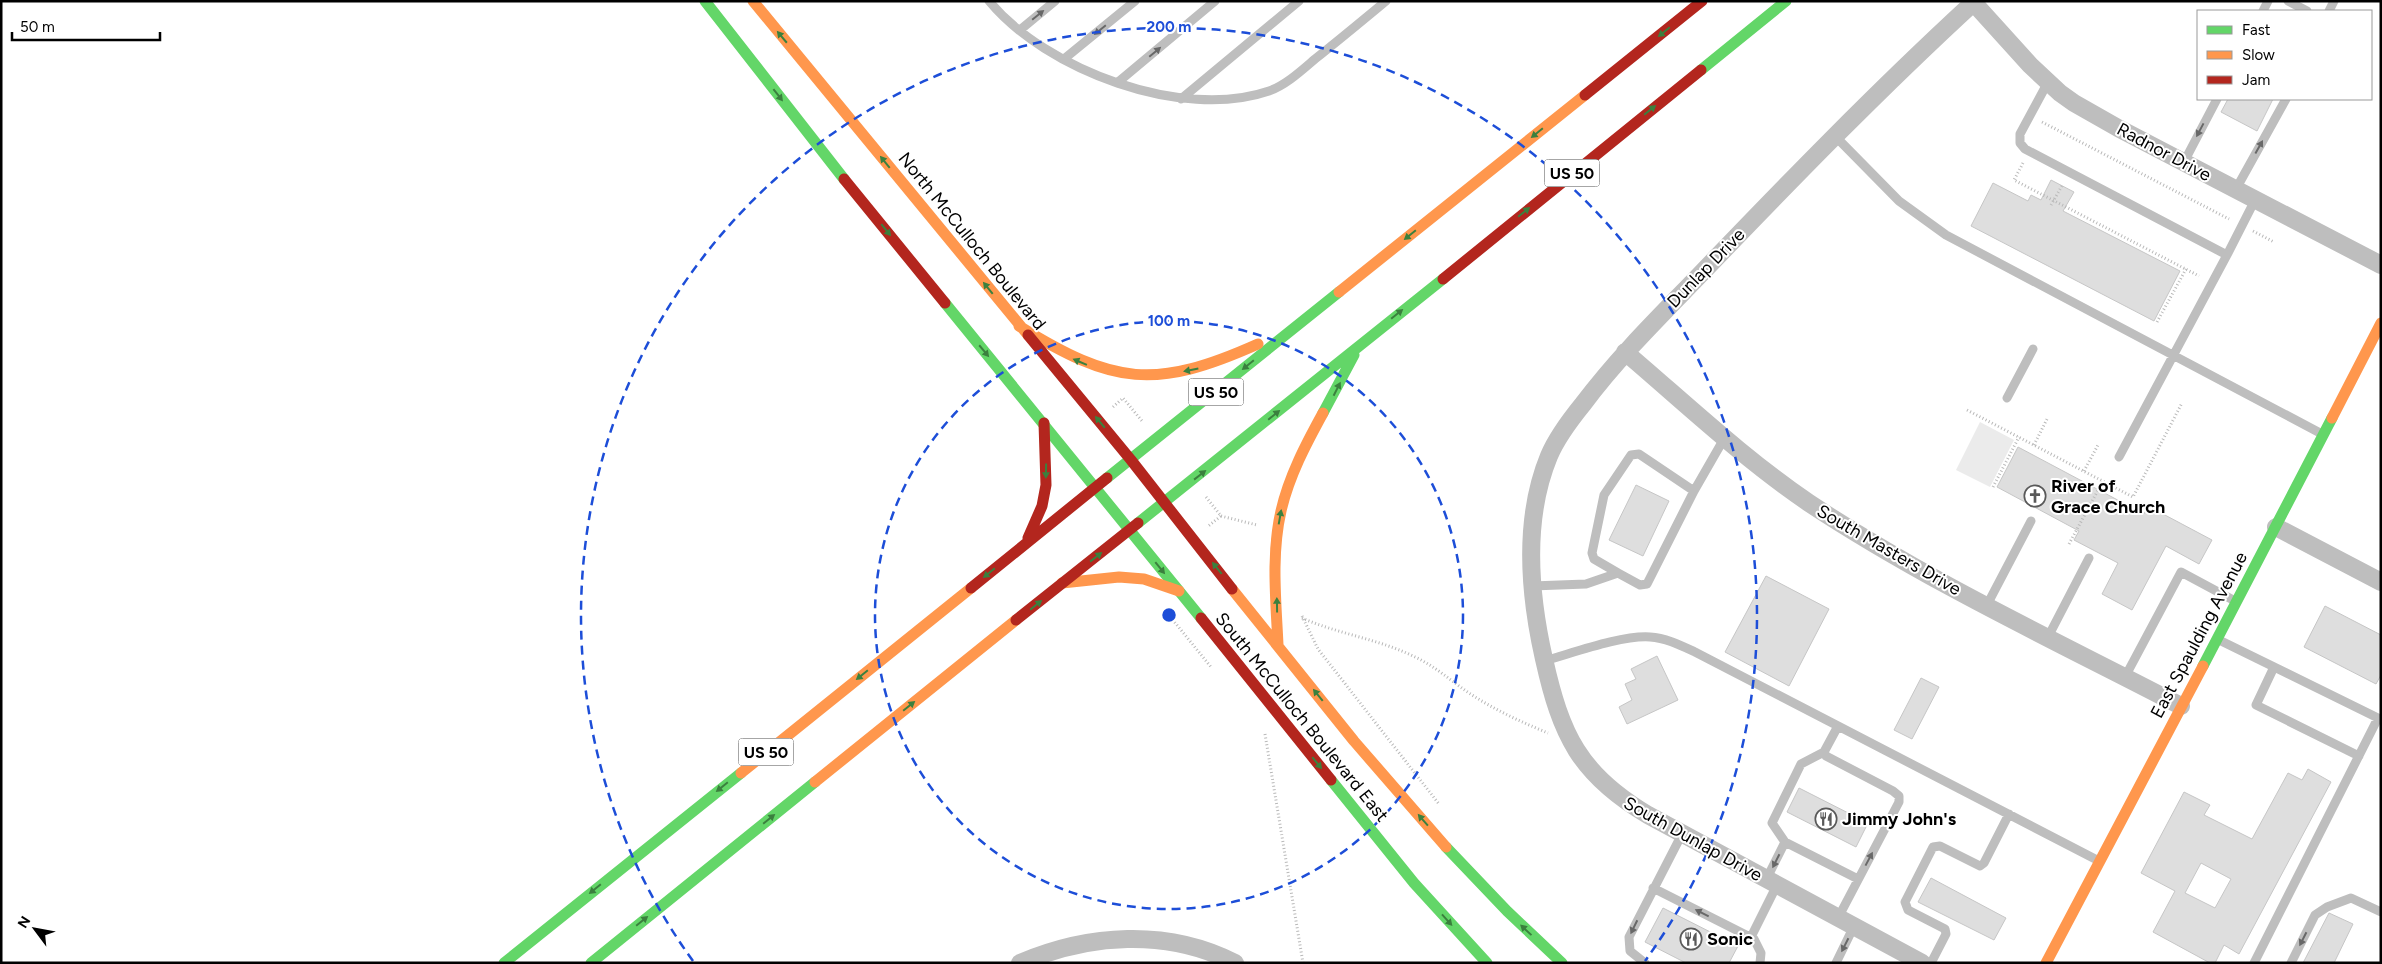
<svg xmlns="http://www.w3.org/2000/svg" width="2382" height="964" viewBox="0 0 2382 964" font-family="Figtree,sans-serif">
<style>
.green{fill:#ebebeb}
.building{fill:#dedede;stroke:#c6c6c6;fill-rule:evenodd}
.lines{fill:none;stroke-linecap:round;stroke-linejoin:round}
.path{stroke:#b9b9b9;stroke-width:3;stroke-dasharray:1 2.5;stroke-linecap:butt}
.lane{stroke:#bebebe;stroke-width:9}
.street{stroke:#bebebe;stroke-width:18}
.fast{stroke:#63d668;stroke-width:11}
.slow{stroke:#ff974d;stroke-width:11}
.jam{stroke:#b3261e;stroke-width:11}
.oneway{fill:#686868}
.oneway2{fill:#3b803e}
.ring{fill:none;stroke:#1d4ed8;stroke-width:2.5;stroke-dasharray:9 6}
.labels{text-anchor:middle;stroke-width:4;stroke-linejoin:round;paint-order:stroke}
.shield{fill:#fff;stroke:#4c4c4c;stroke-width:1}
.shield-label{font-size:16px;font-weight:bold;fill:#000}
.street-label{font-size:18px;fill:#000;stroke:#fff}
.poi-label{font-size:18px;font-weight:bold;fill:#000;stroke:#fff;text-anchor:start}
.centre{fill:#1d4ed8;stroke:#fff;stroke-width:2.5}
.ring-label{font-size:15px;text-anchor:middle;font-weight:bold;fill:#1d4ed8;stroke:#fff;stroke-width:4;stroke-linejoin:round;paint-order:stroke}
</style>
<rect width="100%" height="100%" fill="#fff"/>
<path class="green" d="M1980,422L2014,440L1990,487L1956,470Z"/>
<path class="building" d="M2228,99H2273L2257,131L2221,112Z
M2051,180L2074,192L2063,211L2180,271L2154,321L1971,226L1993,183L2028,201L2031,195L2041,200Z
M2018,447L2144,514L2148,506L2212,540L2199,564L2166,546L2132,610L2102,594L2118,563L2074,540L2079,531L1997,487Z
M1636,485L1669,501L1643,556L1609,540Z
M1766,576L1829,609L1789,686L1725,652Z
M2325,606L2381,635V675L2376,684L2304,647Z
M1657,656L1678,700L1627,724L1619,707L1632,700L1625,684L1636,679L1631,669Z
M1921,678L1939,687L1912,739L1894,730Z
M2308,769L2331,782L2239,954L2224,945L2215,963H2210L2153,932L2175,891L2141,873L2184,792L2210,805L2204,815L2252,839L2288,773L2302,780ZM2201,863L2231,879L2215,908L2185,893Z
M1799,788L1868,823L1856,847L1787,812Z
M1931,878L2006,918L1994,940L1918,902Z
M1663,908L1738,946L1729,963H1686L1645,942Z
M2329,913L2353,924L2334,963H2303Z"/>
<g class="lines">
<path class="path" d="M2042,122L2229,219
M2023,163L2014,180L2199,276
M2051,205L2063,184
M2253,231L2274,242
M2157,322L2186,269
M1113,407L1123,398L1142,421
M1967,410L2133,497L2182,403
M2034,445L2047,419
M2084,471L2098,445
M1993,487L2019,437
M1206,497L1221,516L1207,527
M1221,516L1257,525
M2069,544L2103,481
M1168,614L1211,667
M1302,616L1318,649L1439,804
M1302,618C1338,634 1379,639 1415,657C1435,666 1451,681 1469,693C1493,709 1521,722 1548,733
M1265,734L1303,963"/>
<path class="lane" d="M989,1C1046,70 1182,121 1269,91C1286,85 1302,70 1315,59C1339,40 1363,20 1386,1
M2288,1L2307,11
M2263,11L2268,1
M2329,11L2334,1
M1020,30L1055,1
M1064,59L1135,1
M2048,82L2020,134V143L2025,149L2227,255L2119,457
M1117,83L1215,1
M1181,99L1299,1
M1835,136L1899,201L1946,235L2322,434
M2184,162L2217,99
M2236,189L2286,99
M2227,255L2255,200
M2007,398L2033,349
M1618,573L1640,585L1647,584L1694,491
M1532,586L1586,584L1618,573L1594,559L1592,553L1604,495L1631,455L1639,454L1694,491L1725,437
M1987,605L2031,521
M2048,637L2089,558
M2217,639L2378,718L2254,963
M1544,661C1573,653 1622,635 1650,637C1666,638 1680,645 1695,652L2099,861
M2274,667L2256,705L2359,756
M2125,677L2181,572L2235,601
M1824,752L1801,764L1772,823L1785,842L1858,879
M1766,880L1785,842
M1653,888L1754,939L1761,953L1760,963
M1838,918L1899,802V796L1893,791L1826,756L1824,752L1838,726
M1751,937L1777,885
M1645,963L1630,951L1629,937L1682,834
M1836,963L1854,926
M1931,963L1946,934L1945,929L1908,910L1905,902L1933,847L1940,846L1980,866L1984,863L2009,814
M2291,963L2315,915L2327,907L2351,898L2381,912"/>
<path class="street" d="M1973,2L2030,65L2060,93L2074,103L2118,128L2381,265
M1625,352C1685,403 1744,459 1809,503C1927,581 2056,641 2181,706
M2276,527L2381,582
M1020,963C1088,934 1167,928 1235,963
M1922,963L1648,815C1579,774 1561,735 1544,659C1529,593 1523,519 1549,456C1557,437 1570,420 1583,404C1616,360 1655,321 1693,282C1785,186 1877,91 1975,1"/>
<path class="fast" d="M705,1L844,179
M1701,70L1786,1
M945,303L1201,618
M1323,413L1354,355
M1107,478L1339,292
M1138,523L1443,279
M2203,666L2332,418
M1331,780L1414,883L1487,963
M1446,847L1507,911L1562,963
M504,963L741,773
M591,963L815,782"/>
<path class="slow" d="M753,1L1028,335
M1339,292L1585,95
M1019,326C1114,385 1155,390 1258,344
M2332,418L2381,323
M1062,583L1119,577L1144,579L1179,591
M1232,589L1354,741L1446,847
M1278,645C1276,601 1271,555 1281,511C1289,476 1306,444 1323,413
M741,773L971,588
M815,782L1016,620
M2046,963L2203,666"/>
<path class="jam" d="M1585,95L1702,1
M844,179L945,303
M1443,279L1701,70
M1028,335L1131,460L1232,589
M1028,538L1042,506L1046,485L1044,423
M971,588L1107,478
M1201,618L1331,780
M1016,620L1138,523"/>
</g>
<defs><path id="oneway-solid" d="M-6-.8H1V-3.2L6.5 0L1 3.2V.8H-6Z" transform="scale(1.25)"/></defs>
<g class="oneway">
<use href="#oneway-solid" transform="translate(1038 15) rotate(-39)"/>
<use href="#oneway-solid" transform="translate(1100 30) rotate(141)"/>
<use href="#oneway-solid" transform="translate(1155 52) rotate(-40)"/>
<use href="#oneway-solid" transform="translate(2200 130) rotate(118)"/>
<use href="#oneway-solid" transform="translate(2259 147) rotate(-61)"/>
<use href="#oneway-solid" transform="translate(1869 859) rotate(-62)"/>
<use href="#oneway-solid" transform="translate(1776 861) rotate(117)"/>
<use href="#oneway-solid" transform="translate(1702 913) rotate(-153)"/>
<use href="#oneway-solid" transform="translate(1634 927) rotate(116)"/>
<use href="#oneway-solid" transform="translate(2303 939) rotate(117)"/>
<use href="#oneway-solid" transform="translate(1845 945) rotate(117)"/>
</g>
<g class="oneway2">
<use href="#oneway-solid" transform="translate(1664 32) rotate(141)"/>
<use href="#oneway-solid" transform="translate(782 37) rotate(-130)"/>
<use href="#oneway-solid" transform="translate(778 95) rotate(52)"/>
<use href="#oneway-solid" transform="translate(1650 110) rotate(-39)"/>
<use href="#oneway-solid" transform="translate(1537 133) rotate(141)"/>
<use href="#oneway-solid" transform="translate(885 162) rotate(-129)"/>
<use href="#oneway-solid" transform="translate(1524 212) rotate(-39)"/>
<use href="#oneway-solid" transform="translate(886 230) rotate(51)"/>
<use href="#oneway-solid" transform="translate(1410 235) rotate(141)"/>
<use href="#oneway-solid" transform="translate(988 288) rotate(-129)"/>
<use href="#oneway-solid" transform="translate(1397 314) rotate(-39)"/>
<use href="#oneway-solid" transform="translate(984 351) rotate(50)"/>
<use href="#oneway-solid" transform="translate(1080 362) rotate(-157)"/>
<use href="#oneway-solid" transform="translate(1248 365) rotate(141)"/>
<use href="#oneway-solid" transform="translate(1191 370) rotate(169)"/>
<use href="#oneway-solid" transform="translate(1337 389) rotate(-63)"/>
<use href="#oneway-solid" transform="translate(1274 415) rotate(-39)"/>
<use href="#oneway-solid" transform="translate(1100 422) rotate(-130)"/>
<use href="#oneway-solid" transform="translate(1046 471) rotate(91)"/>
<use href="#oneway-solid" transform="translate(1200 475) rotate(-38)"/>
<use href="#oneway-solid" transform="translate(1280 517) rotate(-80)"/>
<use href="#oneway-solid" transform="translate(1096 557) rotate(-38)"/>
<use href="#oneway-solid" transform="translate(1160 568) rotate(51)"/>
<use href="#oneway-solid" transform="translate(1217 568) rotate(-129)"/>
<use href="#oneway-solid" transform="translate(989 573) rotate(141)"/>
<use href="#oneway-solid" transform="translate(1036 605) rotate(-39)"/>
<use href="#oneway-solid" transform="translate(1277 605) rotate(-91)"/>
<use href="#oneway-solid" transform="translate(862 675) rotate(141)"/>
<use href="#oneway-solid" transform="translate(1318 695) rotate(-129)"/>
<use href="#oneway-solid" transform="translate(909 706) rotate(-39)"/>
<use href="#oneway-solid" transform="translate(1317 763) rotate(51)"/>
<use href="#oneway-solid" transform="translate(722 787) rotate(141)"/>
<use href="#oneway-solid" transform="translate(769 819) rotate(-39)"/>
<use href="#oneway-solid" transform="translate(1423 820) rotate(-131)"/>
<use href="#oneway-solid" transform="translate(595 889) rotate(141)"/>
<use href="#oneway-solid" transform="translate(1447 920) rotate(48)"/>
<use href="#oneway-solid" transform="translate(642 921) rotate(-39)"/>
<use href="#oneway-solid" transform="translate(1526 930) rotate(-137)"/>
</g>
<g class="ring">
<circle cx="1169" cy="615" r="294"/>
<path d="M693 961A588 588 0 1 1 1645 961"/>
</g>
<defs>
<g id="church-ring" transform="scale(1.125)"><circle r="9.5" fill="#fff" stroke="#595959" stroke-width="1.5"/><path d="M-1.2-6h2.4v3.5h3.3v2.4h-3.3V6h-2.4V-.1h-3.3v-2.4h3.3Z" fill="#595959"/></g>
<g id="restaurant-ring" transform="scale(1.125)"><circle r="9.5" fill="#fff" stroke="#595959" stroke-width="1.5"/><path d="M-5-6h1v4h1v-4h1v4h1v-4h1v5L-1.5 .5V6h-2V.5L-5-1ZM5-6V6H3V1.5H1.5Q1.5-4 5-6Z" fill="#595959"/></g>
</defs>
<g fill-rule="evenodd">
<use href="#church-ring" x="2035" y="496"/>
<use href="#restaurant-ring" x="1826" y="819"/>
<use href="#restaurant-ring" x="1691" y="939"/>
</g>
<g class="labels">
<g class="shield">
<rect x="1544.5" y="159.5" width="55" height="27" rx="4"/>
<rect x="1188.5" y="378.5" width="55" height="27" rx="4"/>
<rect x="738.5" y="738.5" width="55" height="27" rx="4"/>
</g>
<g class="shield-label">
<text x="1572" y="179">US 50</text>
<text x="1216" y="398">US 50</text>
<text x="766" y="758">US 50</text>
</g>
<g class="street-label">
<text transform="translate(2164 152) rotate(28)" y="6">Radnor Drive</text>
<text transform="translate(972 241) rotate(51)" y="6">North McCulloch Boulevard</text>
<text transform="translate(1706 268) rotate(-46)" y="6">Dunlap Drive</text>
<text transform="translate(1889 550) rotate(30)" y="6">South Masters Drive</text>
<text transform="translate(2199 635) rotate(-62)" y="6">East Spaulding Avenue</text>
<text transform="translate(1302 717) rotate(51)" y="6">South McCulloch Boulevard East</text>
<text transform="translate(1693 839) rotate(29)" y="6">South Dunlap Drive</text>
</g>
<g class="poi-label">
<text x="2051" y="492">River of<tspan x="2051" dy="21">Grace Church</tspan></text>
<text x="1842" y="825">Jimmy John's</text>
<text x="1707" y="945">Sonic</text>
</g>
</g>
<circle cx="1169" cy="615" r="8" class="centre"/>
<g class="ring-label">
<text x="1169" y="32">200 m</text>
<text x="1169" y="326">100 m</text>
</g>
<rect width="2382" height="964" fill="none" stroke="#000000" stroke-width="5"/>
<rect x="2197" y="10" width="175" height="90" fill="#ffffff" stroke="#999999"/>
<rect x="2207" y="26" width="25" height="8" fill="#63d668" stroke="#999999"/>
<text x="2242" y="35" font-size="15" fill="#000000">Fast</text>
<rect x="2207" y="51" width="25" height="8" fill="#ff974d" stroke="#999999"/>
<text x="2242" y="60" font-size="15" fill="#000000">Slow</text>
<rect x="2207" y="76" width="25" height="8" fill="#b3261e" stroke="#999999"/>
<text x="2242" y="85" font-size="15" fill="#000000">Jam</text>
<g transform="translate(35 929) rotate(302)" stroke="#ffffff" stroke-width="4" paint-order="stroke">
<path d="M0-4L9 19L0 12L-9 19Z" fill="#000000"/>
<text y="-8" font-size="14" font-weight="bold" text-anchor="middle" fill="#000000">N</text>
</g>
<path d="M12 32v8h148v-8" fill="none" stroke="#000000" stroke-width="2.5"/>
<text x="20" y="32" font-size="15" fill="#000000" stroke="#ffffff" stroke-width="4" paint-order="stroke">50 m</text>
</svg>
